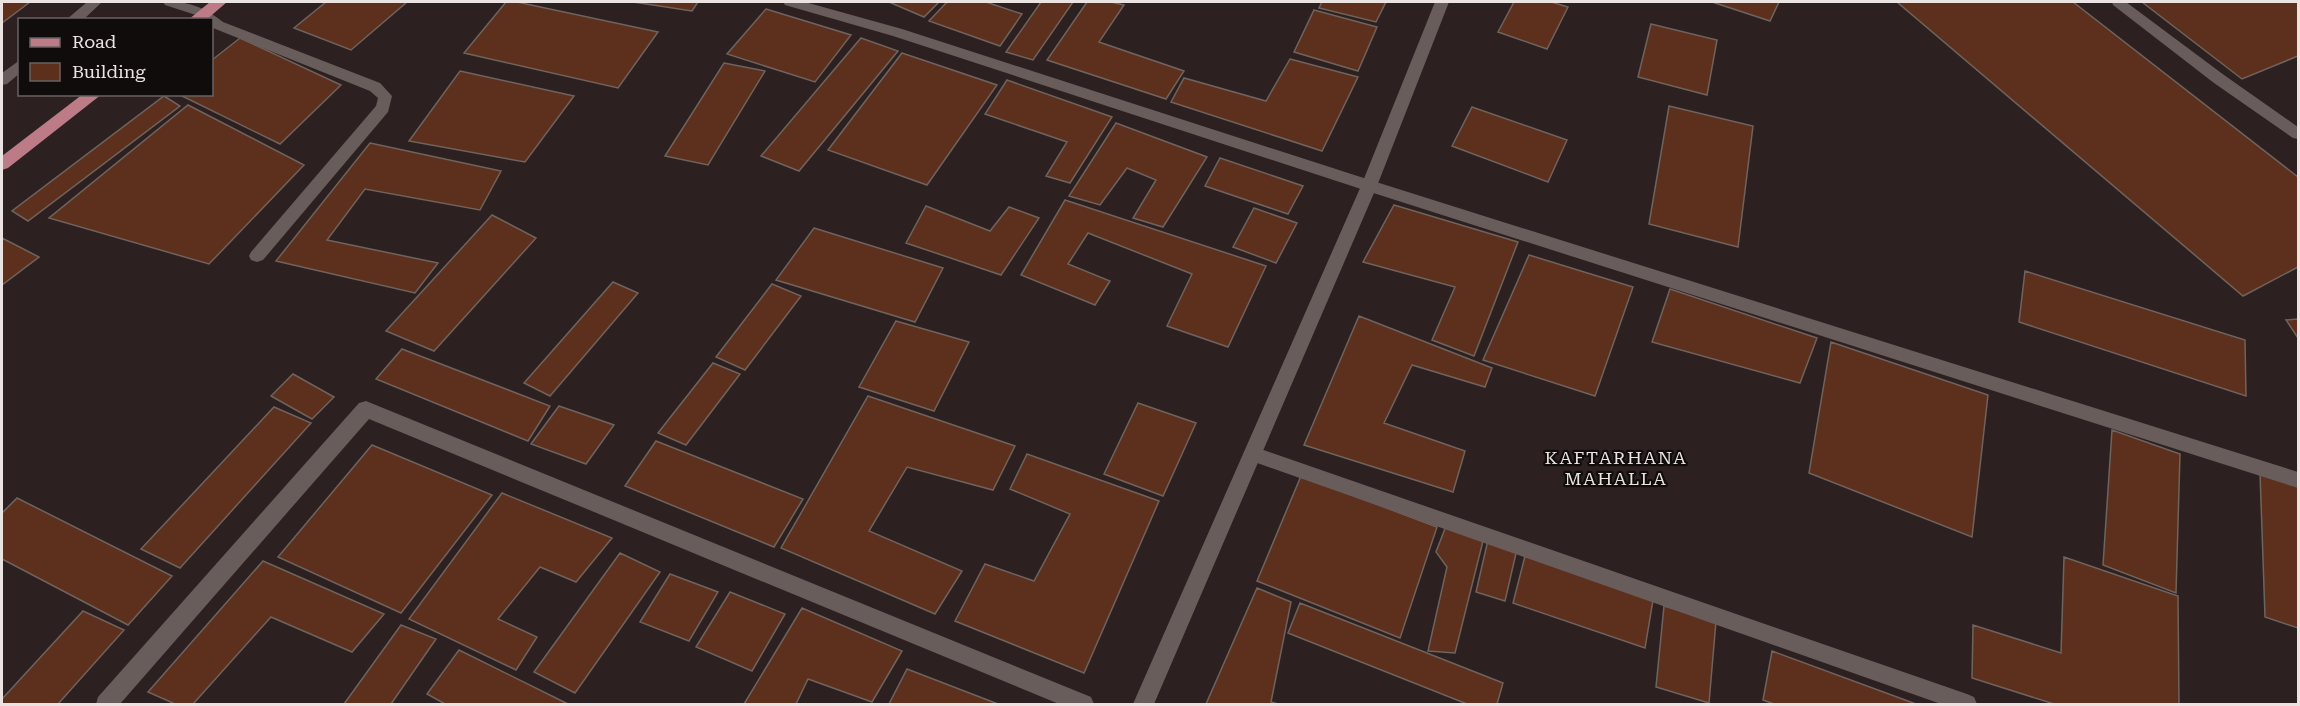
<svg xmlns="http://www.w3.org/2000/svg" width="2300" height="706" viewBox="0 0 2300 706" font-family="'Roboto Serif',serif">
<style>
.building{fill:#5d301d;stroke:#6f635e;stroke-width:1.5}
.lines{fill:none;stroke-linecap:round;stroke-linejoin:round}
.lane{fill:#695d5b;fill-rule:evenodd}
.street{fill:#695d5b;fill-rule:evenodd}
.primary{fill:#bc7b87;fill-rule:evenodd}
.labels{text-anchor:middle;stroke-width:4.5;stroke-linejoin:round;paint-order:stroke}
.neighbourhood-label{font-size:18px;letter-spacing:1.5px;fill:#eae3e2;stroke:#110c0c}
</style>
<rect width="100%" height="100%" fill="#2c2120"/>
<path class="building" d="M2,2H30L2,23Z
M326,2H407L351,50L294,28Z
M506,2H517L658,32L618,88L464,53Z
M633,2H698L692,11Z
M889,2H939L924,17Z
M947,2H986L1022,14L1000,46L929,21Z
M1041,2H1073L1033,60L1006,52Z
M1087,2H1111L1124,5L1099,42L1184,71L1166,99L1047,60Z
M1322,2H1386L1376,22L1319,8Z
M1514,2H1551L1568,7L1547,49L1498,32Z
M1712,2H1779L1770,21Z
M1897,2H2073L2298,177V267L2243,296Z
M2142,2H2298V56L2242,79Z
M766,9L851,35L815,82L727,54Z
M1314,10L1377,27L1358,71L1294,52Z
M1651,24L1717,40L1707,95L1638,77Z
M240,38L341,85L280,144L178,94H212V60Z
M861,38L898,51L799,171L761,156Z
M902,53L997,85L927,185L828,150Z
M1290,59L1358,77L1322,151L1171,102L1184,78L1266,101Z
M724,63L765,71L708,165L665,156Z
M460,71L574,96L525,162L409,141Z
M1007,80L1112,117L1070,183L1046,176L1067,142L985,114Z
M164,96L180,106L28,221L12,211Z
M188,105L304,165L209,264L49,218Z
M1669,106L1753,126L1738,247L1649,224Z
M1472,107L1567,140L1548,182L1452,146Z
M1116,123L1207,157L1163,227L1133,218L1156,180L1127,168L1100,205L1069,196Z
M370,143L501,171L480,210L365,189L327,240L438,263L415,293L276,261Z
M1220,158L1303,186L1288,214L1205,186Z
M1065,200L1266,266L1228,347L1167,326L1192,274L1088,233L1068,264L1110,281L1095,305L1021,275Z
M1394,205L1518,242L1474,356L1432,340L1455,287L1363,262Z
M926,206L990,231L1009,207L1039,218L1001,275L906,243Z
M1254,208L1297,223L1276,263L1233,247Z
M492,215L536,238L434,351L386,331Z
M814,228L943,268L915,322L776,280Z
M2,238L39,257L2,285Z
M1529,255L1633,287L1595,396L1483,360Z
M2025,271L2245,340L2246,396L2019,322Z
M613,282L638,293L550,396L524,383Z
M772,284L801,296L745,370L716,357Z
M1670,289L1817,338L1800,383L1652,342Z
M1359,316L1492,368L1485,387L1412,365L1384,423L1465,451L1453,492L1304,445Z
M2298,319V338L2286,320Z
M896,321L969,342L934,411L859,387Z
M1831,342L1988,395L1972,537L1809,473Z
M402,349L550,406L528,441L376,379Z
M713,363L740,374L686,445L658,433Z
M293,374L334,397L312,419L271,396Z
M868,396L1015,446L993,490L907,467L869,531L962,571L935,614L781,548Z
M1138,403L1196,423L1163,496L1104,474Z
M559,406L614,425L586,464L531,444Z
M274,407L311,423L180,568L141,549Z
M2112,430L2180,454L2176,593L2103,565Z
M656,441L803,499L774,547L625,486Z
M372,445L492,495L401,613L278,557Z
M1027,454L1159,501L1084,673L955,621L985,564L1034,581L1070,514L1010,489Z
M2260,473L2298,484V628L2265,617Z
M1301,476L1437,527L1400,638L1257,581Z
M502,493L612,538L576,582L540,567L498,619L537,637L516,670L409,619Z
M17,498L172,576L128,625L2,559V513Z
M1446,526L1483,541L1455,653L1428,651L1447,567L1436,552Z
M1488,540L1517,549L1505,601L1476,592Z
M620,553L660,572L575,693L534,672Z
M1525,556L1653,600L1645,648L1513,603Z
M2064,557L2178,596L2179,704H2054L1972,678L1973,625L2061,653Z
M263,561L384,614L352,652L271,617L193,704H175L148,692Z
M670,574L718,592L689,641L640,622Z
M1257,588L1291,602L1271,702L1278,704H1206Z
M730,592L785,614L752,671L696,647Z
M1300,603L1503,683L1497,704H1467L1288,633Z
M1664,606L1716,621L1709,703L1656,687Z
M802,608L902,651L872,702L808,679L796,704H744Z
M83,611L124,630L58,704H2V699Z
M401,625L436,639L391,704H344Z
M459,650L568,704H445L427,694Z
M1772,651L1916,704H1774L1763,700Z
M907,669L998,704H889Z"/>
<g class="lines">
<path class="lane" d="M87,2H102L83,20H66Z
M163,2C186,0 205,7 223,22L380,83L392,96L388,112L263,260L257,262L251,260L249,256L251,252L376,106L378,98L370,91L213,28L212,20H202L199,16L165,5Z
M783,2H805L902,29L1373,181L2298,472V488L1364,190L893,36L785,5Z
M2112,2H2126L2224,75L2298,127V139L2293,138L2214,83L2113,5Z
M20,60V73L7,84L2,85V73Z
M1252,446L1967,694L1974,697L1977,704H1941L1246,459L1243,454L1246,449Z"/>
<path class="street" d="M1435,2H1449L1377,186L1154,704H1133L1361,186Z
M366,401L1091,697L1094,704H1059L369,419L120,704H96L98,697L359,403Z"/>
<path class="primary" d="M210,2H227L206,20H188Z
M83,94H102L8,168L2,170V156Z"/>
</g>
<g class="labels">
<g class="neighbourhood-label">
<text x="1616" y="464">KAFTARHANA<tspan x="1616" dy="21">MAHALLA</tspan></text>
</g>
</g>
<rect width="2300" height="706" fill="none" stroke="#eae3e2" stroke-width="6"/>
<rect x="18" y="18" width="195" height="78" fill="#110c0c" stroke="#686262" stroke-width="1.5"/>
<rect x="30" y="38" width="30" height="9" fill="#bc7b87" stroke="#686262" stroke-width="1.5"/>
<text x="72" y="48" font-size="18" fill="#eae3e2">Road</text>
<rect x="30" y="63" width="30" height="18" fill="#5d301d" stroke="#686262" stroke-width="1.5"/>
<text x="72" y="78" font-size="18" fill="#eae3e2">Building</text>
</svg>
